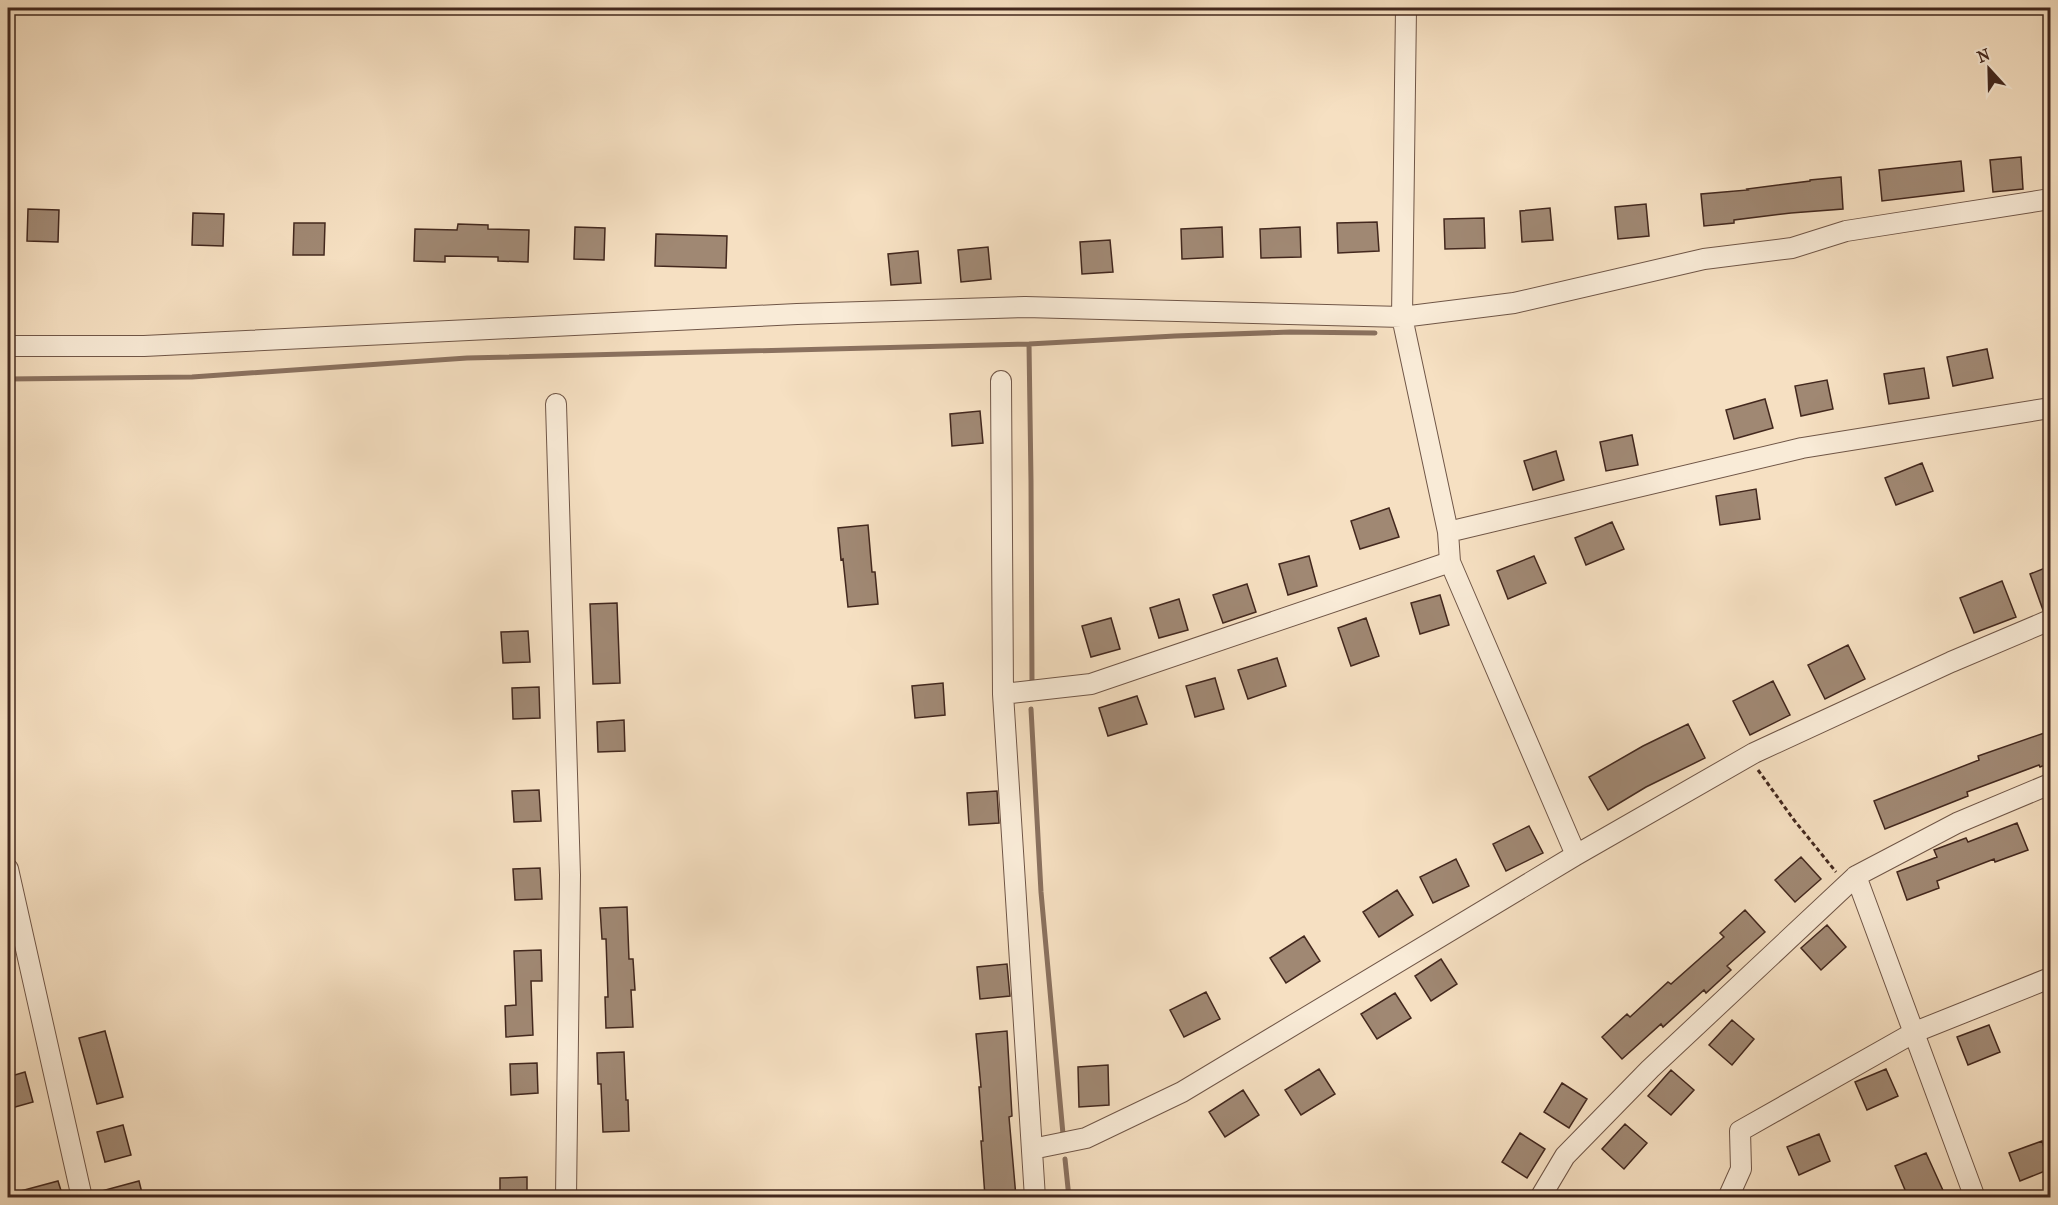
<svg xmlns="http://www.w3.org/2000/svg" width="2058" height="1205" viewBox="0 0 2058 1205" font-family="'IM FELL French Canon',serif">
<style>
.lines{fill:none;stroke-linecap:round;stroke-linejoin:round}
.stream{stroke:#8a715f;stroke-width:5}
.building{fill:#a08873;stroke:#43281e;stroke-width:1.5}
.street-casing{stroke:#705647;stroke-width:22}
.path{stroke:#43281e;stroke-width:3;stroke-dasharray:4.5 3;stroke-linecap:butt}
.street{stroke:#f9ebd7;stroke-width:20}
</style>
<rect width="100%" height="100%" fill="#f6e0c2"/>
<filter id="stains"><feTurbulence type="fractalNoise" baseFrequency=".00333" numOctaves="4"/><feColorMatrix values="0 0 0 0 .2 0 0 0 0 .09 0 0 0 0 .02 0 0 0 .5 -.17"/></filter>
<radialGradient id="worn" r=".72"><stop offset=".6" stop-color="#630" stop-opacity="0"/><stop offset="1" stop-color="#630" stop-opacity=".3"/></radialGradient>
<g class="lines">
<path class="stream" d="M1029,344L1031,481L1032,682
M8,379L192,377L467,358L1029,344L1175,336L1290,332L1375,333
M1031,709L1041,892L1063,1134
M1065,1159L1069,1198"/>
</g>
<path class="building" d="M2021,157L2023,189L1993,192L1990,160Z
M1961,161L1964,191L1882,201L1879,170Z
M1841,177L1843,209L1791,213L1734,220V223L1704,226L1701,194L1748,190L1747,189L1810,181V180Z
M1646,204L1649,236L1618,239L1615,207Z
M1550,208L1553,240L1522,242L1520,211Z
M28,209L59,210L58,242L27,241Z
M193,213L224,214L223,246L192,245Z
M1484,218L1485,248L1445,249L1444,219Z
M1377,222L1379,251L1338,253L1337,223Z
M294,223H325L324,255H293Z
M458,224L488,225V229L529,230L528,262L498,261V257L445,256V262L414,261L415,229L457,230Z
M575,227L605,228L604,260L574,259Z
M1222,227L1223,257L1182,259L1181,229Z
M1300,227L1301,257L1261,258L1260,229Z
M656,234L727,236L726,268L655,266Z
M1110,240L1113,272L1082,274L1080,242Z
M988,247L991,279L961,282L958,250Z
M918,251L921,283L891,285L888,254Z
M1987,349L1993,378L1953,386L1947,357Z
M1924,368L1929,398L1889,404L1884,374Z
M1827,380L1833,409L1801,416L1795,386Z
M1765,399L1773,428L1734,439L1726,410Z
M980,411L983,443L952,446L950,414Z
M1632,435L1638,465L1606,471L1600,442Z
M1556,451L1564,480L1533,490L1524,461Z
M1922,463L1933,491L1896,505L1885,478Z
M1756,489L1760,519L1720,525L1716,496Z
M1389,508L1399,537L1360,549L1351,521Z
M1612,522L1624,549L1586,565L1575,538Z
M868,525L872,572H875L878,604L848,607L843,559L841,560L838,528Z
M1309,556L1317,586L1288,595L1279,564Z
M1534,556L1546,583L1508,599L1497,571Z
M2050,566V608L2043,610L2030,574Z
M2002,581L2016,617L1974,633L1960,598Z
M1247,584L1256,612L1223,623L1213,595Z
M1440,595L1449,625L1420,634L1411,603Z
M1179,599L1188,630L1159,638L1150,608Z
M617,603L620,683L593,684L590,604Z
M1111,618L1120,649L1091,657L1082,626Z
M1366,618L1379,656L1351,666L1338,628Z
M528,631L530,662L503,663L501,632Z
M1848,645L1865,679L1825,699L1808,665Z
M1277,658L1286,686L1248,699L1238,670Z
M1215,678L1224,709L1195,717L1186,686Z
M1773,681L1790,715L1750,735L1733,701Z
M943,683L945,715L915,718L912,686Z
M539,687L540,718L513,719L512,688Z
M1137,696L1147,724L1108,736L1099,708Z
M624,720L625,751L598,752L597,722Z
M1688,724L1705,758L1646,787L1608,810L1589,777L1643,746Z
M2050,731V763L2040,767L2039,765L1967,792L1968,796L1885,829L1874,801L1979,760L1978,756Z
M539,790L541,821L514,822L512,791Z
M997,791L999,823L969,825L967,793Z
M2017,823L2028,850L1995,862L1994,859L1937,881L1939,888L1907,900L1897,872L1937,857L1934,850L1966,838L1968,842Z
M1529,826L1543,853L1506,871L1493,844Z
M1801,857L1821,879L1795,902L1775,880Z
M1456,859L1469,886L1433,903L1420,877Z
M540,868L542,899L515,900L513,869Z
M1397,890L1413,915L1379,937L1363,912Z
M627,907L629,959H633L635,990H631L633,1027L606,1028L605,997H608L606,939H602L600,908Z
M1745,910L1765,932L1727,966L1731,970L1706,993L1704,990L1663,1027L1661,1024L1622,1059L1602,1037L1627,1014L1630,1017L1668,982L1671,984L1724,937L1720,933Z
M1827,925L1846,947L1821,970L1801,948Z
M1304,936L1320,961L1286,983L1270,958Z
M541,950L542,981H531L533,1035L506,1037L505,1006L516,1005L514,951Z
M1441,959L1457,984L1431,1001L1415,976Z
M1007,964L1010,996L980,999L977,967Z
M1206,992L1220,1019L1184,1037L1170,1010Z
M1395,993L1411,1018L1377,1039L1361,1014Z
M1732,1020L1754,1039L1732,1065L1709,1045Z
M1989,1025L2000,1052L1968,1065L1957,1037Z
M105,1031L123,1097L97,1104L79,1038Z
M1007,1031L1012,1116L1009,1117L1016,1197H985L981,1141H983L979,1087H981L976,1034Z
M624,1052L626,1100H628L629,1131L603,1132L601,1084H598L597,1053Z
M537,1063L538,1093L511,1095L510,1064Z
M1108,1065L1109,1105L1079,1107L1078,1067Z
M1319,1069L1335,1094L1301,1115L1285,1090Z
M1886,1069L1898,1096L1867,1110L1855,1082Z
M1671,1070L1694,1090L1671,1115L1648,1096Z
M25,1072L33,1102L8,1109V1077Z
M1562,1083L1587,1099L1569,1128L1544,1112Z
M1243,1090L1259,1115L1225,1137L1209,1112Z
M1625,1124L1647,1143L1624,1169L1602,1149Z
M123,1125L131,1155L105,1162L97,1132Z
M1520,1133L1545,1149L1527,1178L1502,1162Z
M1819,1134L1830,1161L1799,1175L1787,1147Z
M2042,1141L2050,1169L2020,1181L2009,1153Z
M1926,1153L1946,1197H1908L1895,1166Z
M527,1177V1197H500V1178Z
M58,1181L63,1197H14L13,1193Z
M139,1181L143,1197H94V1193Z"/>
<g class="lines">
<g class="street-casing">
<path id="street" d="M1406,8L1402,317L1448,532L1450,562L1576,855
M8,346H144L797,314L1025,307L1402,317L1514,303L1704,259L1792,248L1846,231L2050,199
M1001,381L1003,694L1035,1198
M556,404L570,875L566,1198
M1448,532L1802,448L2050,408
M1003,694L1091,684L1450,562
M8,869L82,1198
M1856,876L1975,1198
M1032,1149L1086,1138L1182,1092L1576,855L1754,753L1951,662L2050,620
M1540,1198L1565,1156L1650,1069L1856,876L1957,823L2050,784
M1728,1198L1741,1169L1740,1131L1915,1032L2050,978"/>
</g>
<path class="path" d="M1758,770L1794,820L1836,872"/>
<use href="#street" class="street"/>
</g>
<rect width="2058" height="1205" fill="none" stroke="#f6e0c2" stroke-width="30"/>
<rect x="9" y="9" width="2040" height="1187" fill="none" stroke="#43281e" stroke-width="3"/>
<rect x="15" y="15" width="2028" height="1175" fill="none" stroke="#43281e" stroke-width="1.5"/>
<g transform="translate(1989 69) rotate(338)" stroke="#f9ebd7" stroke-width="4.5" paint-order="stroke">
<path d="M0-4.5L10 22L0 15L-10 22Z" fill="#43281e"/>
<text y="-9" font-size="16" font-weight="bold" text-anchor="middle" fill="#43281e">N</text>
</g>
<rect width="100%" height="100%" filter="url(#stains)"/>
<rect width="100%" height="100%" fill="url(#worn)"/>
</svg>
